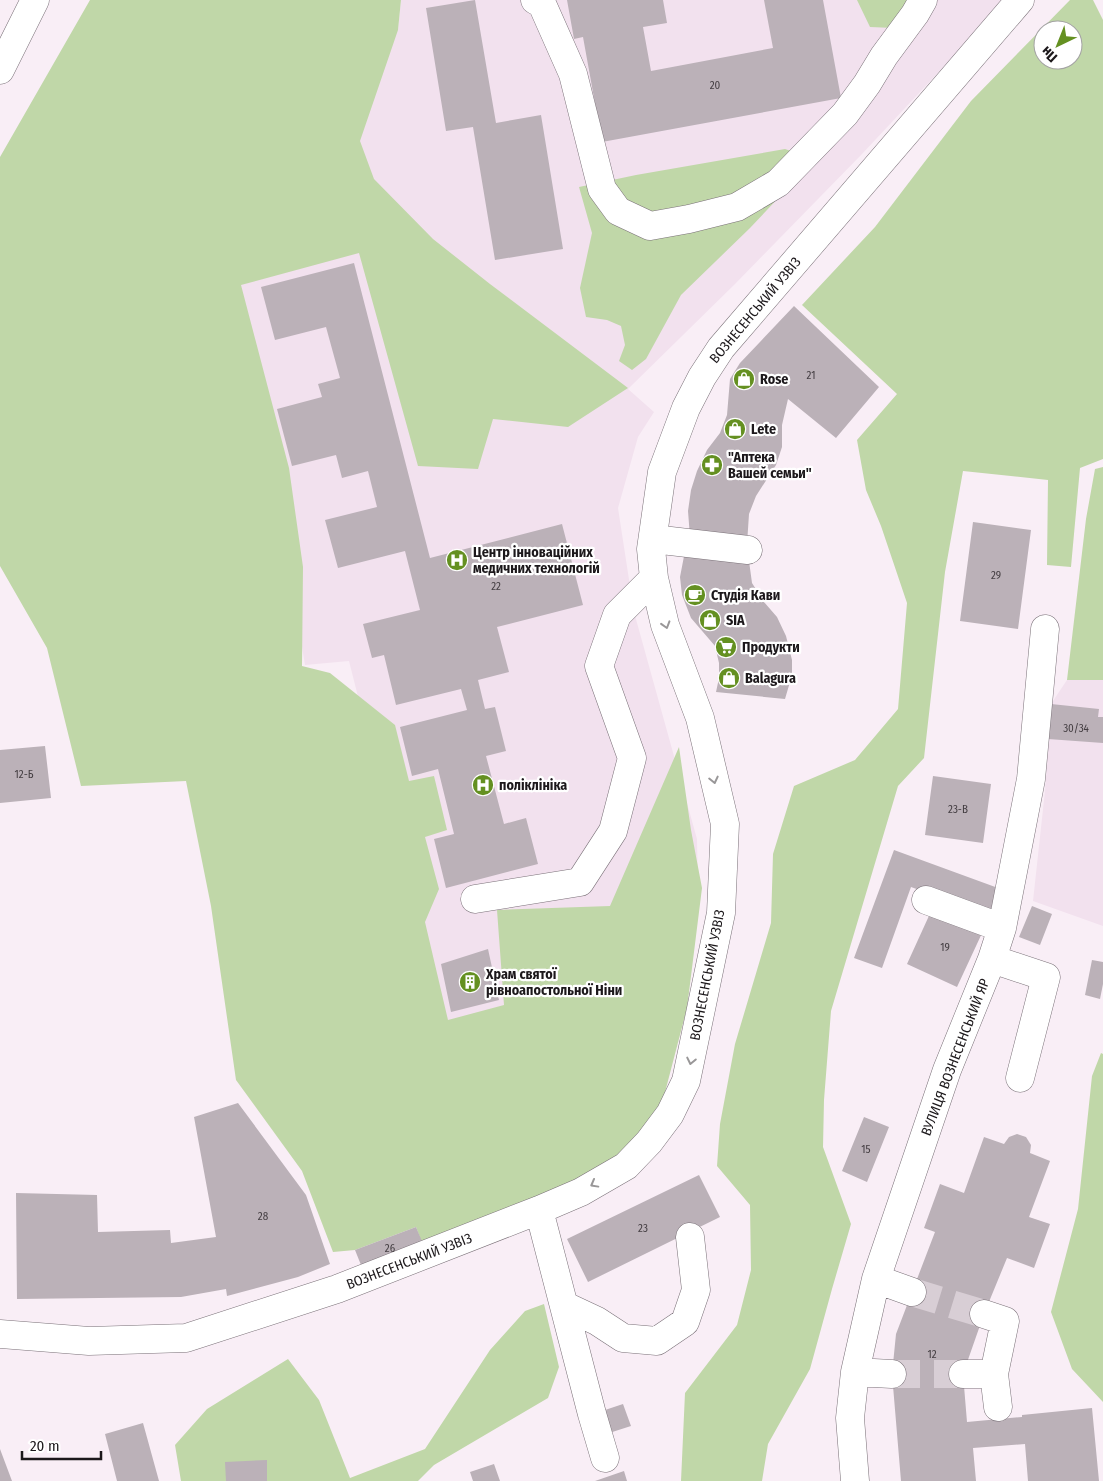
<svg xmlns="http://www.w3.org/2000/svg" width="1103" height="1481" viewBox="0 0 1103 1481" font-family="'Fira Sans Condensed',sans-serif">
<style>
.built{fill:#f2e1ee}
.green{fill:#c0d7a8;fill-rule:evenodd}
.building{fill:#bbb1b8}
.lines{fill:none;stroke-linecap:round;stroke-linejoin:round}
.minor-tunnel{stroke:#d8ced5;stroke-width:28;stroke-dasharray:28 14;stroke-linecap:butt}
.minor-casing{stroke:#7a7178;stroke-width:29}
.minor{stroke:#fff;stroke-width:28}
.oneway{stroke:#999798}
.labels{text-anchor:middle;stroke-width:4.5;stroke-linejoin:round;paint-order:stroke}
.number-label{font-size:11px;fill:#443e42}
.street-label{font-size:14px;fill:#1c181b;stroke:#fff}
.poi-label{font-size:14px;font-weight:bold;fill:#1c181b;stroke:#fff;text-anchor:start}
</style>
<rect width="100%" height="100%" fill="#f9eef6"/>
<path class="built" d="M401,0H1006L862,154L735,284L628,389L654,412L638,437L618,508L634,612L697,839L698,890L457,1082L393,835L349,661L305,665L275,483L204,156L398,30Z
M1067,680H1103V926L1033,901L1045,791L1051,704Z"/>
<path class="green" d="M90,0H401L398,30L360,141L374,179L433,239L490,284L628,388L568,427L493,419L478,469L418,466L359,253L241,285L289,468L303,567L302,666L330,673L395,725L409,781L434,776L447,830L425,837L439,889L425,922L448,1020L504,1005L497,910L610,906L679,747L691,830L702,888L687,1008L663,1100L643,1134L617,1158L555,1193L422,1243L416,1227L355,1250L333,1252L302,1171L236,1080L211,906L186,781L81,786L47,648L0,566V157Z
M857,0H932L894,28L870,27Z
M1070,0H1093L1103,20V459L1080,468L1071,567L1047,565L1048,480L963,471L945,572L924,758L898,786L831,1011L824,1100L823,1147L851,1224L832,1289L810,1369L768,1444L762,1481H681L685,1393L737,1325L751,1270L750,1205L717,1166L720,1124L735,1044L771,923L773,854L794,786L855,760L898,709L907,603L881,526L866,490L857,440L897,394L802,305L875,227L971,101ZM1043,30H1073V60H1043Z
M785,149L815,159L750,228L681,295L646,359L632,370L619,361L625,345L621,326L607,320L586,317L580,288L592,233L579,187L636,175Z
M1103,467V680H1067L1086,519L1095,469Z
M1101,1053L1103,1054V1405V1402L1072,1369L1051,1312L1078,1209L1092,1076Z
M544,1304L559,1367L548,1398L434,1465L418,1481H181L175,1445L207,1409L288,1359L319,1400L350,1478L425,1449L490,1350L525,1311Z"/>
<path class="building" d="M475,0L496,123L541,115L563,249L495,260L473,127L446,131L426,8Z
M567,0H663L667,23L643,27L651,71L773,48L764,0H823L841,98L602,142L583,37L574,39Z
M354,263L430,558L562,524L583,605L497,627L509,672L478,680L485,709L495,707L506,751L486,756L504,824L526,818L538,864L446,888L434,839L454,834L438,769L412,776L400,727L467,710L461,689L396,705L384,655L372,658L363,624L420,610L405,551L338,568L325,520L377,507L368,471L342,478L336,455L292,466L277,409L322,397L318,384L340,378L326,327L275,340L261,287Z
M794,306L879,387L836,438L788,399L782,425V447L776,465L756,496L749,514L747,544L690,537L688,511L691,490L697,471L707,450L720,433L727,415L730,379L740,363Z
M973,522L1031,530L1018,629L960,621Z
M685,551L749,561L752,583L764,602L777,617L786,636L792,660V675L785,699L716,692L719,678V663L715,646L691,618L682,595L680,577Z
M1051,704L1099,709L1098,717H1103V743L1048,739Z
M45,746L51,798L0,803V750Z
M933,776L991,784L983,843L925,835Z
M894,850L998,888L989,915L911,887L882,968L854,958Z
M1032,906L1052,914L1040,945L1019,937Z
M933,907L983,931L957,987L907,964Z
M488,949L499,1000L451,1012L441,964Z
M1092,960L1103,962V984L1100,999L1085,995Z
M238,1103L306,1195L330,1264L298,1277L227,1296L226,1289L181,1297L17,1299L16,1193L97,1195L98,1232L170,1230L171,1243L216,1237L194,1117Z
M864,1117L889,1127L867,1182L842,1171Z
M1017,1134L1026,1137L1031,1145L1030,1153L1050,1161L1029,1217L1050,1224L1034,1268L1007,1258L984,1314L963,1374L967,1422L1022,1417V1415L1092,1408L1099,1481H1028L1025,1444L973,1448L976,1481H901L892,1374L896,1334L935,1232L924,1228L940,1184L964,1193L984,1137L1004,1144L1009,1137Z
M699,1175L720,1217L588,1282L567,1239Z
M416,1227L424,1246L363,1270L355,1250Z
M623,1404L631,1426L606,1434L599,1412Z
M143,1423L159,1481H117L105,1434Z
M0,1449L12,1481H0Z
M267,1460V1481H226L225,1462Z
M494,1464L500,1481H473L470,1472Z
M624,1471L627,1481H595Z"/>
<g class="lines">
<path class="minor-tunnel" d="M912,1292L984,1314
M892,1374H963"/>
<g class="minor-casing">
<path id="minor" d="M535,0L542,4L573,74L602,189L618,211L650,226L689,219L737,207L778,183L845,114L867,84L884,56L915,14L923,0
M0,70L35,0
M653,539L748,550
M475,899L580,882L613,831L632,758L599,666L617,615L654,578
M926,900L1002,928
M992,959L1046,977L1020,1078
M539,1210L592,1414L605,1458
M876,1279L912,1292
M565,1306L597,1321L623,1338L657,1341L685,1322L696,1290L690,1237
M984,1314L1005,1321L994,1374L998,1407
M0,1334L89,1341L186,1338L337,1289L539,1210L581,1192L626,1166L649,1142L670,1114L686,1081L721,913L725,824L700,718L665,625L654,578L651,549L662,472L686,408L702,377L721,348L1020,0
M855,1372L892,1374
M963,1374H994
M855,1481L850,1418L855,1372L876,1279L947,1070L992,959L1002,928L1031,779L1045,629"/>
</g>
<use href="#minor" class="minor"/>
</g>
<defs><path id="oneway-chevron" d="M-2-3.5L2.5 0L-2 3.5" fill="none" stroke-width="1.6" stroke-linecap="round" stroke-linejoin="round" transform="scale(1.25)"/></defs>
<g class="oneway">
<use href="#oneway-chevron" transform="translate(666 625) rotate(73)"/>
<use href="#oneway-chevron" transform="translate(714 780) rotate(77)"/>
<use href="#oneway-chevron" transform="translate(691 1061) rotate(102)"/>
<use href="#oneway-chevron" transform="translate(594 1184) rotate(151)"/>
</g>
<defs>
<g id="shop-disc" transform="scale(1.125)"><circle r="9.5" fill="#649021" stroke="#fff"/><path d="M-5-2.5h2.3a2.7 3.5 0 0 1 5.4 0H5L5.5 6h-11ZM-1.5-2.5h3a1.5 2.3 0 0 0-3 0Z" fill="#fff"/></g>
<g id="pharmacy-disc" transform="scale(1.125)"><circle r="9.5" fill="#649021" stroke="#fff"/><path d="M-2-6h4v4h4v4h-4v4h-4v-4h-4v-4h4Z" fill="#fff"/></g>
<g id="hospital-disc" transform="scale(1.125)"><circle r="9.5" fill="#649021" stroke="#fff"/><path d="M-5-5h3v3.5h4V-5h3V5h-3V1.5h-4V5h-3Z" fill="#fff"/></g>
<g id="cafe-disc" transform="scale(1.125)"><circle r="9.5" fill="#649021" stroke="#fff"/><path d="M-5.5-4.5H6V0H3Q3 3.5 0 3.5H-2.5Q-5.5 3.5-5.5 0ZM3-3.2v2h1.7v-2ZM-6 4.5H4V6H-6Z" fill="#fff"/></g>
<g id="supermarket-disc" transform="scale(1.125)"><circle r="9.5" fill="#649021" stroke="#fff"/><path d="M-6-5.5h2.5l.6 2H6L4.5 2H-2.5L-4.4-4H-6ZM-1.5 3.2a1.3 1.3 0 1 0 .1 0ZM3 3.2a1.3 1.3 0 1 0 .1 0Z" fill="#fff"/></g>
<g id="building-disc" transform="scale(1.125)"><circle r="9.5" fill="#649021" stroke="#fff"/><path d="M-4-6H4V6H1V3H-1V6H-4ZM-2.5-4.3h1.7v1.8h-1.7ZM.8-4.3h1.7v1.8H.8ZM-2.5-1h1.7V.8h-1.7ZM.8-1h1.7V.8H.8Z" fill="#fff"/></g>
</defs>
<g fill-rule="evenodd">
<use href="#shop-disc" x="744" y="379"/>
<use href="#shop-disc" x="735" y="429"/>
<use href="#pharmacy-disc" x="712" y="465"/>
<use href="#hospital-disc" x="457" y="560"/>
<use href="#cafe-disc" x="695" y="595"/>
<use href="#shop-disc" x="710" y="620"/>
<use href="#supermarket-disc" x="726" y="647"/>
<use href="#shop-disc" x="729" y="678"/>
<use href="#hospital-disc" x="483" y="785"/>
<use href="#building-disc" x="470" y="982"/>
</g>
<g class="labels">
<g class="number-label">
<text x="715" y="89">20</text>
<text x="811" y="379">21</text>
<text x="996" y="579">29</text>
<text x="496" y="590">22</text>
<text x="1076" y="732">30/34</text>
<text x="24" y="778">12-Б</text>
<text x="958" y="813">23-В</text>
<text x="945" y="951">19</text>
<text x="866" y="1153">15</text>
<text x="263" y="1220">28</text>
<text x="643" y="1232">23</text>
<text x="390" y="1252">26</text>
<text x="932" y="1358">12</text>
</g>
<g class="street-label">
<text transform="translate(755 310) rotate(-50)" y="5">ВОЗНЕСЕНСЬКИЙ УЗВІЗ</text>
<text transform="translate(707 975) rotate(-79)" y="5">ВОЗНЕСЕНСЬКИЙ УЗВІЗ</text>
<text transform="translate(955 1057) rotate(-69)" y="5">ВУЛИЦЯ ВОЗНЕСЕНСЬКИЙ ЯР</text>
<text transform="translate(409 1261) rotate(-21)" y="5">ВОЗНЕСЕНСЬКИЙ УЗВІЗ</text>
</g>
<g class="poi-label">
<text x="760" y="384">Rose</text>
<text x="751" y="434">Lete</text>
<text x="728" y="462">"Аптека<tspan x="728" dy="16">Вашей семьи"</tspan></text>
<text x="473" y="557">Центр інноваційних<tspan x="473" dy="16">медичних технологій</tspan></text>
<text x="711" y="600">Студія Кави</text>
<text x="726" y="625">SIA</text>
<text x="742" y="652">Продукти</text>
<text x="745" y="683">Balagura</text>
<text x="499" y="790">поліклініка</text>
<text x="486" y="979">Храм святої<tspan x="486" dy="16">рівноапостольної Ніни</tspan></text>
</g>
</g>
<g transform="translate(1058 45) rotate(223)"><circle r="24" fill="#ffffff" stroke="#a4a3a4"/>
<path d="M0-4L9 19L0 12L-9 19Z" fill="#649021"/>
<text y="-8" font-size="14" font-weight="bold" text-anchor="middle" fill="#1c181b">Пн</text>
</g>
<path d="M22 1451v8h79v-8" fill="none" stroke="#1c181b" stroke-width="2.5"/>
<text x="30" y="1451" font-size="15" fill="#1c181b" stroke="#ffffff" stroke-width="4" paint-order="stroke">20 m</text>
</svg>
